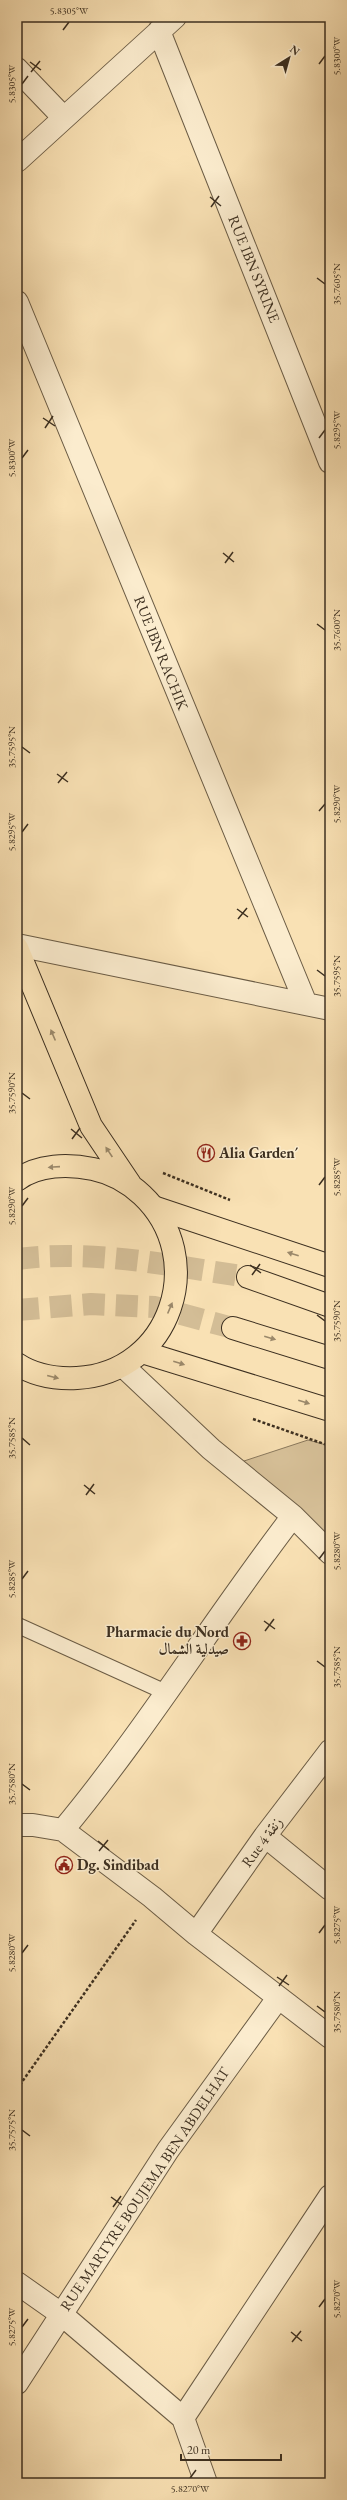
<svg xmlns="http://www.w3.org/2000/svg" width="347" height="2500" viewBox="0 0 347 2500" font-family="'EB Garamond',Amiri,serif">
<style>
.green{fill:#d9c39b;stroke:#8a795e}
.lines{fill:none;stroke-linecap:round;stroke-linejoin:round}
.trunk-tunnel{stroke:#d3bd96;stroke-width:22;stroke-dasharray:22 11;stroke-linecap:butt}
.service-casing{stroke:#6b5c45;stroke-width:17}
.minor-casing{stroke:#6b5c45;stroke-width:24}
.primary-casing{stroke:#3c2f20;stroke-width:24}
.trunk-casing{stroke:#3c2f20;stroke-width:24}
.path{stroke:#3c2f20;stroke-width:2.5;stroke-dasharray:3 2;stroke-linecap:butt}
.service{stroke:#fbecce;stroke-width:15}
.minor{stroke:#fbecce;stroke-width:22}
.primary{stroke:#f9e1b4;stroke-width:22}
.trunk{stroke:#f9e1b4;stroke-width:22}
.oneway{fill:#9a886a}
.ticks{fill:none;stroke:#3c2f20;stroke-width:1.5}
.labels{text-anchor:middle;stroke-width:3;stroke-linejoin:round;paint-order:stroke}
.street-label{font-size:15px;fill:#3c2f20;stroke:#fbecce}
.poi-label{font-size:15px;font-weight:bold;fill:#3c2f20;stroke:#fbecce;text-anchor:start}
.neatline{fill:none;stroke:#3c2f20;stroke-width:1.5}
.ticks-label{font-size:10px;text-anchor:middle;fill:#3c2f20}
</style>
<rect width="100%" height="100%" fill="#f9e1b4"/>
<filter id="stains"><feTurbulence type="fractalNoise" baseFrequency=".005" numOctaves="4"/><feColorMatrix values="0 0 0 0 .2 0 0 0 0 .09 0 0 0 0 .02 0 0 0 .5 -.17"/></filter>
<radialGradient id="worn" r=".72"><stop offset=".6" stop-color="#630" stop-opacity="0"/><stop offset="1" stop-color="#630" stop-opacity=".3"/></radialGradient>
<path class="green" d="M308,1440L330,1446V1557L244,1461Z"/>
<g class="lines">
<path class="trunk-tunnel" d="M17,1259C94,1249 173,1266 248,1277
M17,1310L91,1304L155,1307L233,1328"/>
<g class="service-casing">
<path id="service" d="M17,1625L165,1692"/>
</g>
<g class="minor-casing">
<path id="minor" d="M159,31L330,462
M17,69L64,118
M17,161L175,17
M17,302L306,1004
M17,945L330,1009
M123,1366L211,1449L293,1516L330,1553
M17,1825H33L63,1830L152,1897L196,1934L330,2037
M63,1830C146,1730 214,1619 293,1516
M265,1836L330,1889
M196,1934L265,1836L330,1751
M17,2283L61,2314L183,2418L206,2483
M17,2383L168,2150L278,1998
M183,2418L330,2196"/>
</g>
<g class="primary-casing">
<path id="primary" d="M17,948L91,1126L130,1184
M17,1180C38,1164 69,1164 93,1169C112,1173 128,1182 142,1195C209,1258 171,1373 77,1378C56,1379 35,1376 17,1364"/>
</g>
<g class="trunk-casing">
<path id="trunk" d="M156,1208L330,1266
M248,1277L330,1306
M233,1328L330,1358
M142,1352L330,1410"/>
</g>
<path class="path" d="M163,1173L230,1200
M253,1419L330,1446
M17,2089L136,1920"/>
<use href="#service" class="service"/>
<use href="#minor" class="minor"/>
<use href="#primary" class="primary"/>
<use href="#trunk" class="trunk"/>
</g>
<defs><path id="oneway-solid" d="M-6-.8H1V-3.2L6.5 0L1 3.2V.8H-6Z"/></defs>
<g class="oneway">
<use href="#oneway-solid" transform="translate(53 1035) rotate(-113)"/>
<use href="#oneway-solid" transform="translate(109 1152) rotate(-124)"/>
<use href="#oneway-solid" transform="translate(54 1167) rotate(176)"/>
<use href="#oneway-solid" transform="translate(293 1254) rotate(-162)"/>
<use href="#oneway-solid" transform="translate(170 1308) rotate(-67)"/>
<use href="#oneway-solid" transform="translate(270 1338) rotate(16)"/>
<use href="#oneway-solid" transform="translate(179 1363) rotate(17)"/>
<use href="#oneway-solid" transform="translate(53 1377) rotate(14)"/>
<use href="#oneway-solid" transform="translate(304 1402) rotate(17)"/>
</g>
<path class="ticks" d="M63,30L69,22M30,62L41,70M319,64L325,56M31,72L40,61M22,84L28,76M210,197L221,206M211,207L219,196M317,278L325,284M43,418L55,426M45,428L53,416M319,438L325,430M22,458L28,450M223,553L234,562M225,563L233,552M317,624L325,630M22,747L30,753M57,774L68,782M58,783L67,772M319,811L325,804M22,832L28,824M237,909L248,917M238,919L247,908M317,970L325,976M22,1093L30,1099M71,1129L82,1138M72,1139L80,1128M319,1185L325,1177M22,1206L28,1198M250,1265L261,1273M252,1275L260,1264M317,1315L325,1321M22,1438L30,1445M84,1485L95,1494M86,1495L94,1484M319,1559L325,1551M22,1579L28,1571M264,1621L275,1629M265,1631L274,1619M317,1661L325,1667M22,1784L30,1790M98,1841L109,1850M99,1851L108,1840M319,1933L325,1925M22,1953L28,1945M277,1977L289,1985M279,1986L287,1975M317,2006L325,2012M22,2130L30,2136M111,2197L122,2205M113,2207L121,2196M319,2307L325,2299M22,2327L28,2319M291,2332L302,2341M292,2342L301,2331M190,2478L196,2470"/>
<defs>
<g id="restaurant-ring" transform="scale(0.9)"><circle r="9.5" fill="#fbecce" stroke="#8f2418" stroke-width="1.5"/><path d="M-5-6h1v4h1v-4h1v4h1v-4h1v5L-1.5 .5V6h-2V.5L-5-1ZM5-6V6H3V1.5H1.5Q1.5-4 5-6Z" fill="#8f2418"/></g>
<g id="pharmacy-ring" transform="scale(0.9)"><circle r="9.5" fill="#fbecce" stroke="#8f2418" stroke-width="1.5"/><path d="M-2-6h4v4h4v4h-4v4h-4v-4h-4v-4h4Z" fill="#8f2418"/></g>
<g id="civic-ring" transform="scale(0.9)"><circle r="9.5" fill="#fbecce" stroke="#8f2418" stroke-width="1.5"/><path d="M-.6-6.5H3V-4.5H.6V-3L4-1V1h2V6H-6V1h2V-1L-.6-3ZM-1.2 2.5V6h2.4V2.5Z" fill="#8f2418"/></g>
</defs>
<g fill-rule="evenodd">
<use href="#restaurant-ring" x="206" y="1153"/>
<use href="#pharmacy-ring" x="242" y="1641"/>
<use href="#civic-ring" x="64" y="1865"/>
</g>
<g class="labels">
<g class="street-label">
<text transform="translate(254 269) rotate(68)" y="5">RUE IBN SYRINE</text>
<text transform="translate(161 653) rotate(68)" y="5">RUE IBN RACHIK</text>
<text transform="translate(262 1842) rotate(-54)" y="5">Rue 4 زنقة</text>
<text transform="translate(145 2189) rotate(-56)" y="5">RUE MARTYRE BOUJEMA BEN ABDELHAT</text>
</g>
<g class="poi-label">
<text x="219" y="1158">Alia Garden´</text>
<text x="229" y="1637" text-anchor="end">Pharmacie du Nord<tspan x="229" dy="17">صيدلية الشمال</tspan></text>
<text x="77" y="1870">Dg. Sindibad</text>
</g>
</g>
<rect width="347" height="2500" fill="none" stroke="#f9e1b4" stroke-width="44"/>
<g transform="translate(289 58) rotate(37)" stroke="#fbecce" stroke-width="3" paint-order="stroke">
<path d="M0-3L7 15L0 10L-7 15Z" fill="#3c2f20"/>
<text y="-6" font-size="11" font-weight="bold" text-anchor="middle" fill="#3c2f20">N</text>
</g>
<path d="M181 2454v6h100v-6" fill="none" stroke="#3c2f20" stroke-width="2"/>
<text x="187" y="2454" font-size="12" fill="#3c2f20" stroke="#fbecce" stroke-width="3" paint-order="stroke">20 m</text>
<rect x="22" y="22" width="303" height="2456" class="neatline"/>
<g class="ticks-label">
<text x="69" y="14">5.8305°W</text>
<text transform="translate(336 56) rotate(-90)" y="4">5.8300°W</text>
<text transform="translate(11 84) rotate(-90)" y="4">5.8305°W</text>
<text transform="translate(336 284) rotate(-90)" y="4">35.7605°N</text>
<text transform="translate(336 430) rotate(-90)" y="4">5.8295°W</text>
<text transform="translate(11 458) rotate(-90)" y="4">5.8300°W</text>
<text transform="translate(336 630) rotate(-90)" y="4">35.7600°N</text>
<text transform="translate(11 747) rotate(-90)" y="4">35.7595°N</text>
<text transform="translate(336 804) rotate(-90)" y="4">5.8290°W</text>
<text transform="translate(11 832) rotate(-90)" y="4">5.8295°W</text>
<text transform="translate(336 976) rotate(-90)" y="4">35.7595°N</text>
<text transform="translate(11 1093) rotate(-90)" y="4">35.7590°N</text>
<text transform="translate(336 1177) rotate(-90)" y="4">5.8285°W</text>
<text transform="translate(11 1206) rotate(-90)" y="4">5.8290°W</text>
<text transform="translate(336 1321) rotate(-90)" y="4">35.7590°N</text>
<text transform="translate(11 1438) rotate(-90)" y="4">35.7585°N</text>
<text transform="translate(336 1551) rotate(-90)" y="4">5.8280°W</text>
<text transform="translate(11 1579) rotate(-90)" y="4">5.8285°W</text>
<text transform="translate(336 1667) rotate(-90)" y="4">35.7585°N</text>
<text transform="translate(11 1784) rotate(-90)" y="4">35.7580°N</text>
<text transform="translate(336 1925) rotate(-90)" y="4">5.8275°W</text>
<text transform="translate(11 1953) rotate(-90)" y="4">5.8280°W</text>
<text transform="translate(336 2012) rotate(-90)" y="4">35.7580°N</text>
<text transform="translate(11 2130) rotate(-90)" y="4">35.7575°N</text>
<text transform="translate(336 2299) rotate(-90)" y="4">5.8270°W</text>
<text transform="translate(11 2327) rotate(-90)" y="4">5.8275°W</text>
<text x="190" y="2492">5.8270°W</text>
</g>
<rect width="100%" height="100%" filter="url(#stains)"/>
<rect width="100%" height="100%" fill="url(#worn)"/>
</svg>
